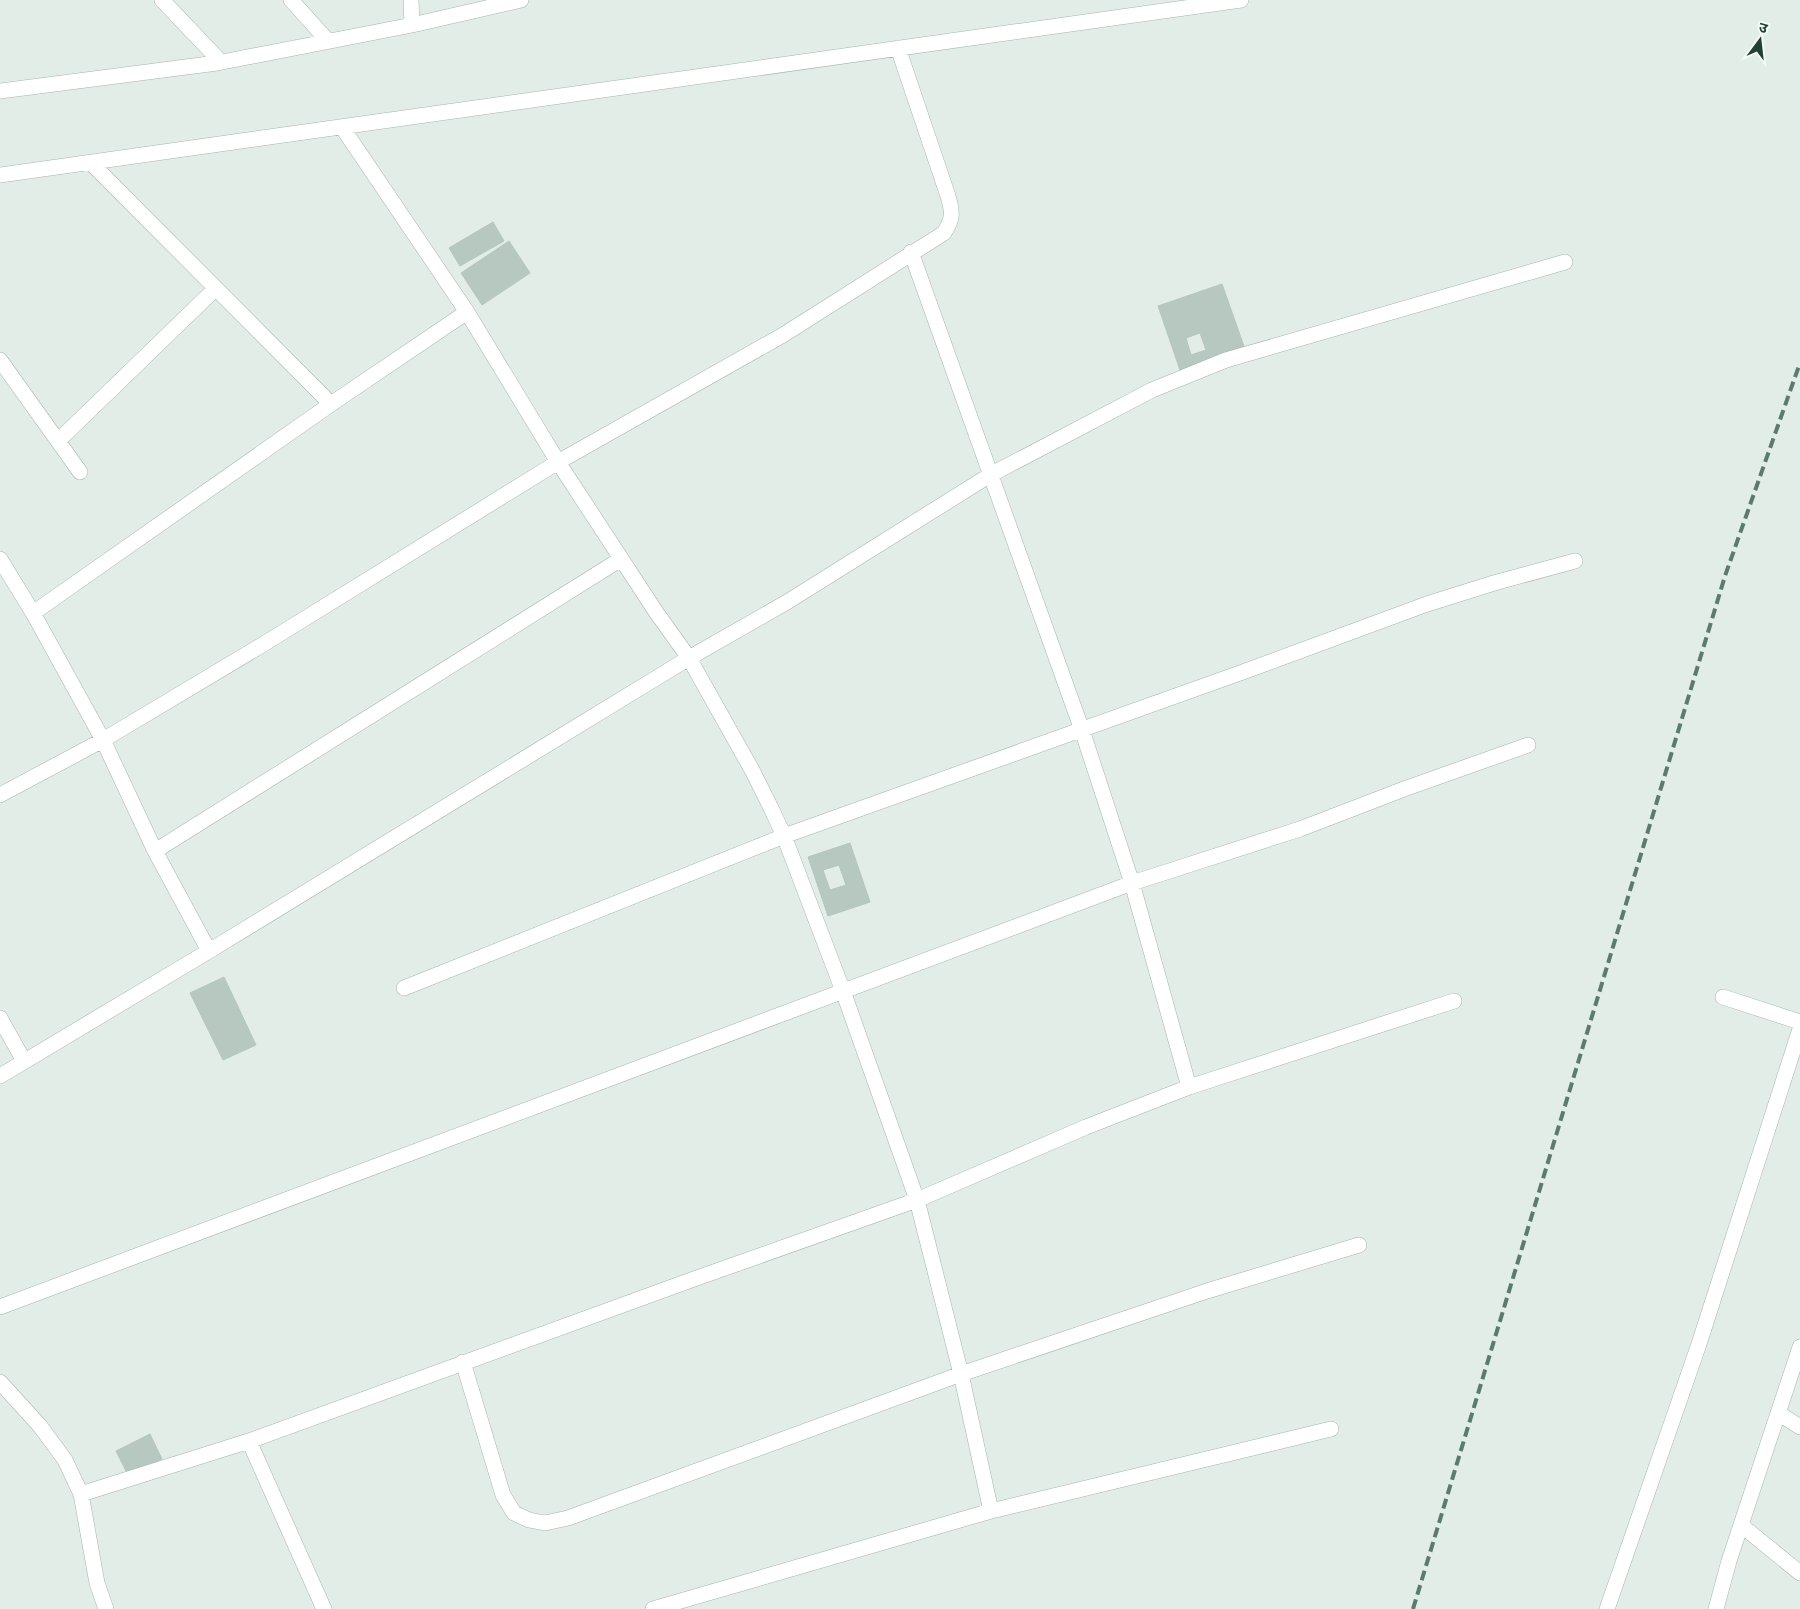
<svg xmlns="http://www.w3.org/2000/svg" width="1800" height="1609" viewBox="0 0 1800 1609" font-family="'Open Sans','Noto Sans Devanagari',sans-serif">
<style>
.building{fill:#b7c8c0;stroke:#b4c7bd;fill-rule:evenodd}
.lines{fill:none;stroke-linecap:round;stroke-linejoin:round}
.minor-casing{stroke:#a4b6ae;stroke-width:16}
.minor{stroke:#fff;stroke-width:15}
.rail{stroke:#5b7b6f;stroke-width:4;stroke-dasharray:10 5;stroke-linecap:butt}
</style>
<rect width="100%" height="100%" fill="#e2ede7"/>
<path class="building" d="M493,222L504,241L460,266L449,248Z
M509,241L530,273L482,305L461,273Z
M1222,284L1246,352L1181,373L1158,306ZM1200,333L1206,350L1191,355L1186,338Z
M850,843L870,902L828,916L808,857ZM839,865L846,885L830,890L823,870Z
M224,977L256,1045L223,1060L190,993Z
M150,1434L162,1459L128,1475L116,1451Z"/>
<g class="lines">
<g class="minor-casing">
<path id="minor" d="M162,0L221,62
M291,0L328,41
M411,0L412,25
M0,91L217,63L412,25L521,0
M342,127L467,312L558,462L656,612L689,658L752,770L771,808L784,836L843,991L917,1200L961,1374L991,1511
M91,163L331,404
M0,175L1241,0
M911,252L1082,730L1132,883L1189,1087
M0,360L80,472
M58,441L215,289
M0,559L33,613L103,740L155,851L209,951
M33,613L331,404L467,312
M0,795L103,740L262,645L558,462L783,335L944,233C953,219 953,213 948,196L898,48
M155,851L621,559
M404,988L784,836L1240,673L1427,604L1494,583L1575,561
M1723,997L1800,1022
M0,1018L24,1061
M0,1076L209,951L689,658L787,602L990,475L1152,390L1226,360L1565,262
M0,1307L1132,883L1300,829L1404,789L1528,745
M463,1362L503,1495L514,1513L529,1520L545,1523L568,1518L961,1374L1207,1291L1359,1245
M0,1382L40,1426L65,1460L81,1494L97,1583L106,1609
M1778,1413L1800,1427
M249,1441L324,1609
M81,1494L249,1441L694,1279L917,1200L1086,1127L1189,1087L1454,1001
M1741,1525L1800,1573
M653,1609L991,1511L1331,1429
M1607,1609L1699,1344L1800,1029
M1716,1609L1729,1561L1800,1347"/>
</g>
<use href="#minor" class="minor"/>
<path class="rail" d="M1413,1609L1725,576L1800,363"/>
</g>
<g transform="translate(1760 40) rotate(15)" stroke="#f3f9f6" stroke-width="4" paint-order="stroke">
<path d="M0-4L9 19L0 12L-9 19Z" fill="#214034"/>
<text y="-8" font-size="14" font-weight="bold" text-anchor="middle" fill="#214034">उ</text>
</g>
</svg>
